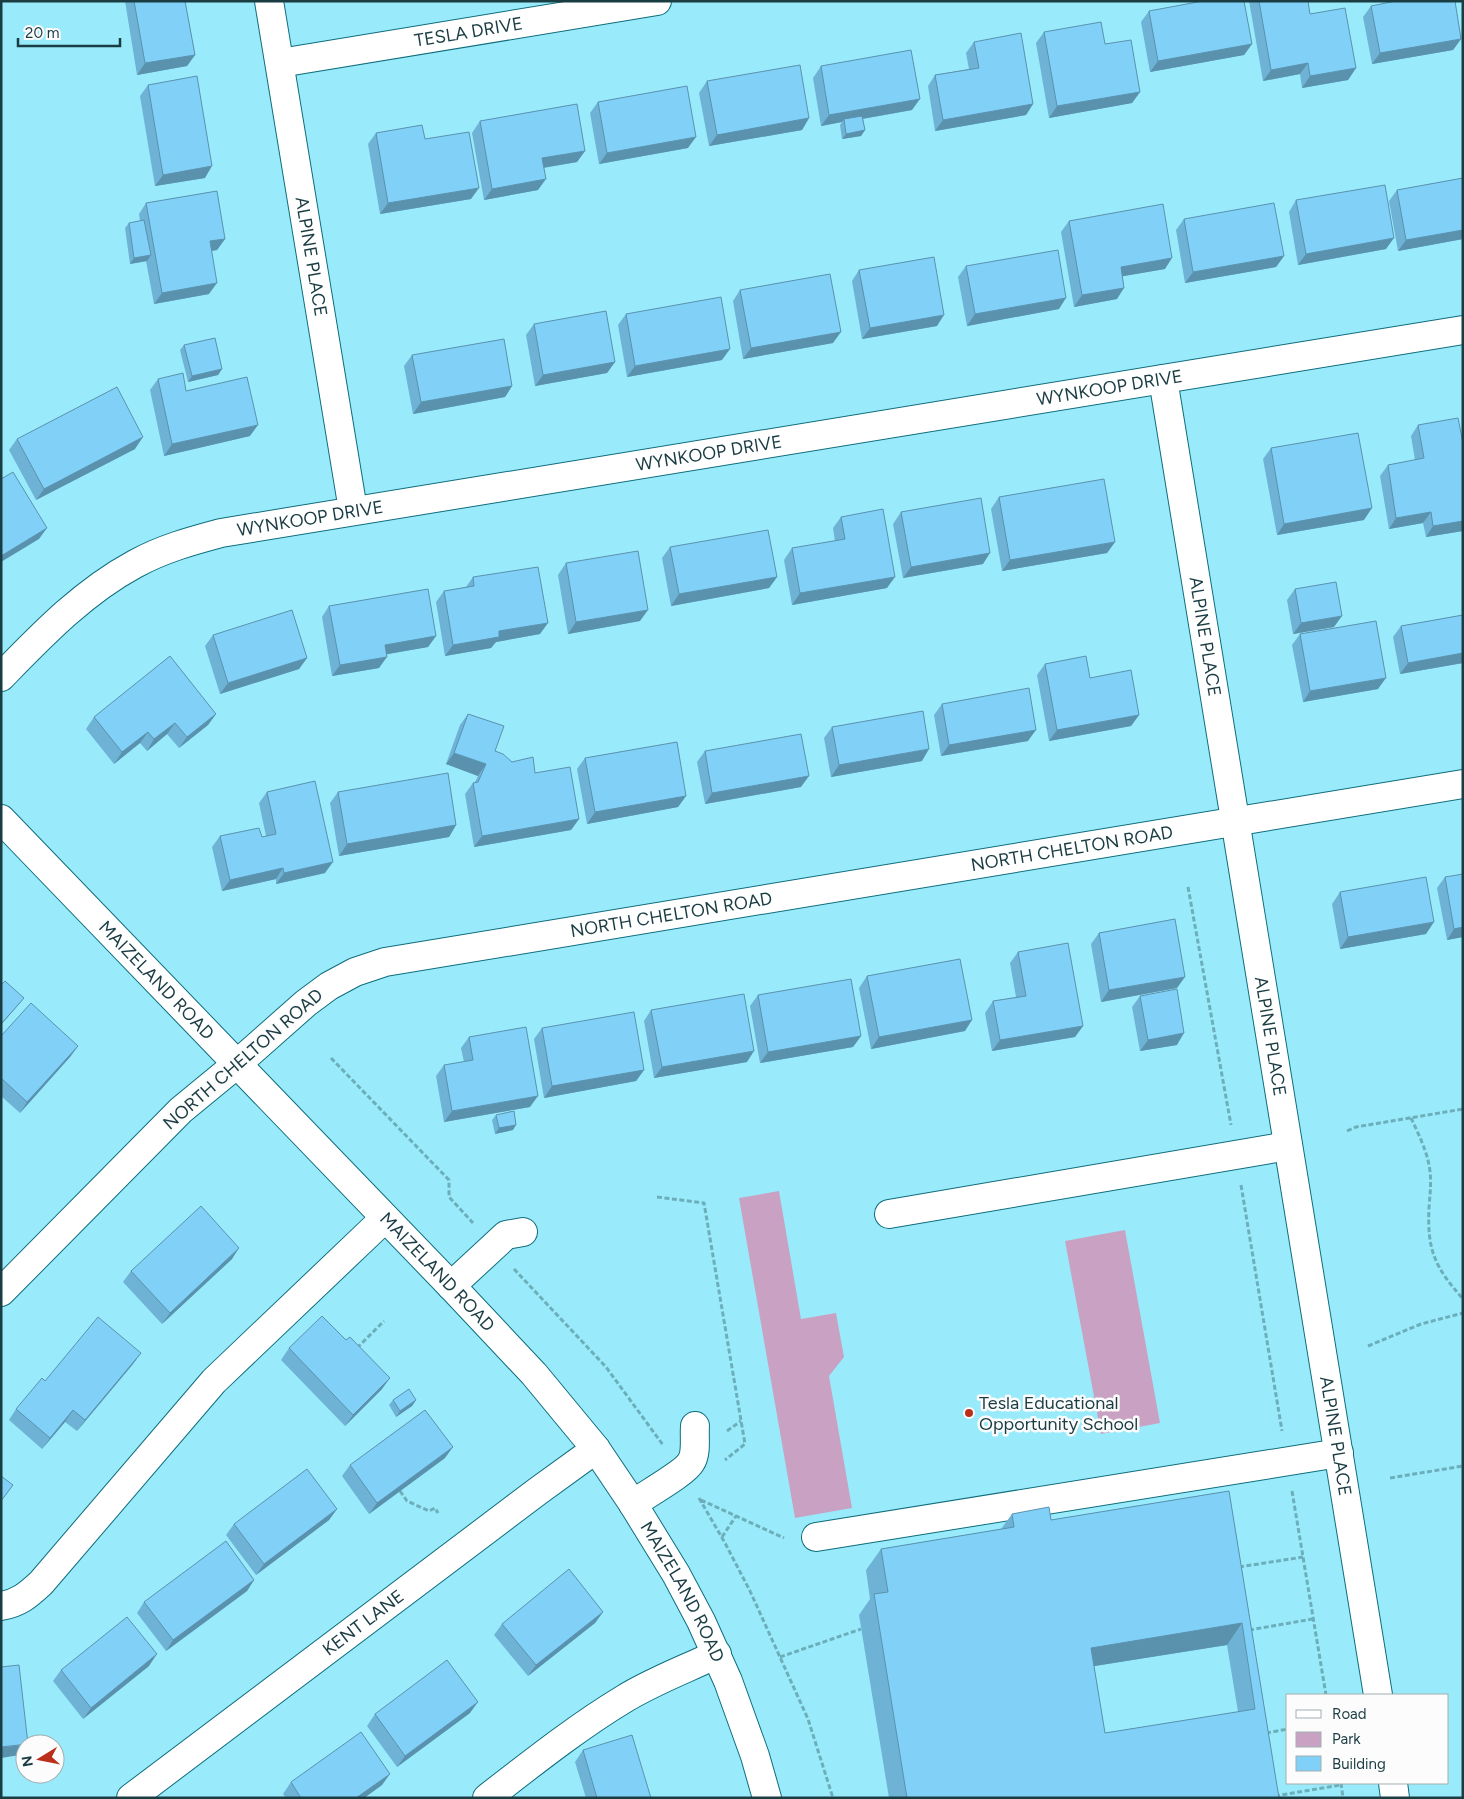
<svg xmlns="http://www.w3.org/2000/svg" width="1464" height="1799" viewBox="0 0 1464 1799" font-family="Figtree,sans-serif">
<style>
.green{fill:#c9a2c3}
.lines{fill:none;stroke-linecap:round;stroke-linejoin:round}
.minor-casing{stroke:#0f6d7c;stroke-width:30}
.major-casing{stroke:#0f6d7c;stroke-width:30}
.path{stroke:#6daebb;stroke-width:3;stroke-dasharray:5 2.5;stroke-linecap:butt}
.minor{stroke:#fff;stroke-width:28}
.major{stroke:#fff;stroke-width:28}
.wall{fill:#6eb3d5;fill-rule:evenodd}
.shaded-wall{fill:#5a92ae}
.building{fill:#80d0f8;stroke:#5a92ae;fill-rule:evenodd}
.poi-dot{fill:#ba2e1a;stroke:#fcfcfc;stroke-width:2}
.labels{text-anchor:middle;stroke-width:5;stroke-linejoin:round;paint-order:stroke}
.street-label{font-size:18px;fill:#1a3c43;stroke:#fcfcfc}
.poi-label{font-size:18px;fill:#1a3c43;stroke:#fcfcfc;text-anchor:start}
</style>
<rect width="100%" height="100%" fill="#99ebfb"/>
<path class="green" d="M779,1191L801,1319L836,1313L844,1357L829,1376L852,1508L795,1518L739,1198Z
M1125,1230L1160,1423L1101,1434L1065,1241Z"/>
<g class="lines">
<g class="minor-casing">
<g id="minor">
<path id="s1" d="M269,1L353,510"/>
<path id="s2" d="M280,63L657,1"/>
<path id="s3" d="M1163,379L1378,1695"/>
<path id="s4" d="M1,677C42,635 83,592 135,564C162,549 191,541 221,533L1463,330"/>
<path d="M889,1214L1288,1146"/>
<path d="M451,1286L506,1235L523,1232"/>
<path d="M1,1292L181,1110L237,1064"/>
<path d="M633,1504C645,1495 685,1473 691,1462C697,1453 694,1437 695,1426"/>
<path d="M816,1537L1339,1453"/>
<path d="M1,1606C19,1603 28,1595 41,1583L214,1381L385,1218"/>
<path d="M1393,1783L1395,1798"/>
<path id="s5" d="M131,1798L538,1491L596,1449"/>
<path d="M487,1798C531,1764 576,1728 624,1699C653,1681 686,1669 717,1654"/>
</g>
</g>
<g class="major-casing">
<g id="major">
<path id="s6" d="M1,819L455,1290L534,1374L596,1449L633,1504L676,1574L701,1621L728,1681L755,1756L767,1798"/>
<path id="s7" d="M237,1064L306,1003L329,986L355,972L385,962L1463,784"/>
</g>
</g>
<path class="path" d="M1188,887L1231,1125
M331,1058L449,1180V1197L473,1223
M1411,1118C1418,1133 1426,1149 1429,1165C1432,1180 1430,1193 1429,1208C1427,1251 1435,1267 1463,1299
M1347,1131L1356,1127L1463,1109
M1241,1185L1282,1431
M657,1197L704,1203L745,1444L725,1460
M514,1269L606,1367L663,1445
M1368,1346L1421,1324L1463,1313
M357,1348L384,1321
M727,1431L741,1421
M1390,1478L1463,1466
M400,1491L407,1501L429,1511L435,1508L438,1513
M1292,1491L1326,1695
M699,1498L725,1543L750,1591L808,1719L833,1798
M701,1500L784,1538
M722,1537L736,1516
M1239,1567L1303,1557
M1249,1630L1313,1619
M780,1657L861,1629
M1266,1733L1288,1729
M1341,1783L1343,1798
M1275,1796L1341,1785"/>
<use href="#minor" class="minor"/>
<use href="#major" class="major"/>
</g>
<path class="wall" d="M125,1H185L195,55L187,66L137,75Z
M1249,1H1308L1310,14L1356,68L1348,80L1302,88L1300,74L1263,81Z
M1371,6L1461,39L1453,50L1372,64L1363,17Z
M1149,11L1252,44L1244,55L1150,72L1141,22Z
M1044,32L1105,44L1140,92L1132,103L1049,118L1036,43Z
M974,42L1033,104L1026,115L935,131L928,86L935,75L969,69L966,53Z
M821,66L912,110L863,119L865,130L861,136L842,139L840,125L842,122L821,126L813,78Z
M707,81L809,118L802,130L709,146L699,93Z
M148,85L205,178L155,186L140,96Z
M598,102L688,148L599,164L590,113Z
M480,121L585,151L577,162L544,168L538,190L484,200L472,133Z
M376,133L425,139L471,199L380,214L368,144Z
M1463,178V239L1398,251L1389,201L1397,190Z
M1296,200L1386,249L1298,265L1289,212Z
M146,203L225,239L217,250L212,251L209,294L154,304L146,261L130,264L125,228L129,223L140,221L139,214Z
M1184,219L1284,256L1276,267L1185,283L1176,230Z
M1069,221L1165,269L1122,276L1117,299L1074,307L1061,232Z
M966,266L1059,309L967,326L958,277Z
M859,270L937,326L862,339L852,281Z
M740,290L833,343L743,359L733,301Z
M626,314L722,360L627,377L618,325Z
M534,324L615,362L607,373L535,386L526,335Z
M184,345L222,369L218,375L188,382L180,350Z
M412,355L512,386L505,397L413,414L404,366Z
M158,379L186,391L250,436L164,456L150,390Z
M1418,425L1463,443V531L1426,537L1423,523L1389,529L1380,476L1388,465L1415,460L1411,436Z
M17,439L135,449L36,500L9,450Z
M1271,448L1364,520L1277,535L1263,459Z
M999,497L1115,542L1107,553L1002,571L991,509Z
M901,512L983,564L903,578L893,524Z
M841,517L887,588L792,605L784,560L792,548L835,541L833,528Z
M670,547L777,577L769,588L671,606L662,558Z
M566,563L640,621L568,634L558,575Z
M473,577L540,634L496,642L491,648L445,656L436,602L444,591L466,587Z
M1295,589L1334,627L1293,634L1287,600Z
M329,606L436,636L428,647L387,654L379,668L332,676L322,617Z
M1463,615V663L1400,674L1393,637L1401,626Z
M1300,634L1378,689L1303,702L1292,645Z
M213,635L307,658L299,669L220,694L205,646Z
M1045,664L1090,678L1139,715L1131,726L1049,741L1037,675Z
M942,704L1028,741L941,756L934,715Z
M216,714L208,725L179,748L167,734L147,751L140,743L114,764L86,729L94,717Z
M468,714L495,751L512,762L535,773L579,819L571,830L474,847L465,794L473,783L475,782L478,776L446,764L460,725Z
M832,727L922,761L831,777L824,738Z
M705,751L801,787L705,804L697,762Z
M585,758L686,796L678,807L587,824L577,769Z
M267,792L325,873L276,884V879L222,891L212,847L220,836L262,837L266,836L259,803Z
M338,792L456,825L449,837L339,856L330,803Z
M1445,877L1463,937L1447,940L1437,888Z
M1340,892L1426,934L1340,949L1332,904Z
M1099,933L1177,988L1101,1002L1091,944Z
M1018,952L1083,1026L1075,1037L992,1051L985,1013L993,1001L1016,997L1010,963Z
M867,976L965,1031L871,1049L859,988Z
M758,995L861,1036L853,1047L760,1063L750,1006Z
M1140,996L1177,1045L1140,1051L1132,1007Z
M651,1010L747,1062L654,1078L644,1021Z
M542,1028L644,1070L636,1081L544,1098L534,1039Z
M1,1036L78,1046L70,1057L20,1113L1,1096Z
M469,1037L530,1107L444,1122L436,1076L444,1065L464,1062L461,1048Z
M496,1115L513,1130L495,1134L492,1120Z
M232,1259L162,1324L123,1282L131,1271Z
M289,1348L382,1389L345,1426L281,1360Z
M141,1353L133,1364L77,1431L65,1422L42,1449L9,1420L16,1409Z
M393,1400H416L412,1406L396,1417L389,1405Z
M445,1458L369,1514L342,1476L350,1465Z
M1229,1491L1279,1798H889L859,1615L870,1599L866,1570L881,1549L1001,1529L1012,1514L1051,1520ZM1227,1645L1238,1712L1105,1733L1094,1666Z
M337,1509L329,1520L256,1575L226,1535L234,1524Z
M254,1580L247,1591L166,1651L137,1613L144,1602Z
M603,1612L595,1623L528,1676L494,1635L502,1624Z
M149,1666L83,1719L53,1681L61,1670Z
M470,1713L397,1767L367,1726L375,1714Z
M583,1750L651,1798H586L575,1762Z
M291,1782L382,1785L364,1798H286L283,1794Z"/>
<path class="shaded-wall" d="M1461,39L1453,50L1372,64L1380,53Z
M1252,44L1244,55L1150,72L1158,61Z
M195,55L187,66L137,75L145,63Z
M1308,63L1300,74L1263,81L1271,70Z
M1356,68L1348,80L1302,88L1310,76Z
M1140,92L1132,103L1049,118L1057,106Z
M920,99L912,110L844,122V119L842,122L821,126L829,115Z
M1033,104L1026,115L935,131L943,120Z
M809,118L802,130L709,146L717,135Z
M865,130L861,136L842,139L846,134Z
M696,137L688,148L599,164L607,153Z
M585,151L577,162L535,169L542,158Z
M212,166L205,178L155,186L163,175Z
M546,179L538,190L484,200L492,189Z
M479,188L471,199L380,214L388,203Z
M1463,230V239L1398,251L1406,240Z
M1394,238L1386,249L1298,265L1306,254Z
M225,239L217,250L202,252L210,241Z
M151,255L147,261L130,264L134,258Z
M1284,256L1276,267L1185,283L1193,272Z
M1172,258L1165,269L1113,278L1121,267Z
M217,283L209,294L154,304L162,293Z
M1124,288L1117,299L1074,307L1082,295Z
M1066,298L1059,309L967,326L975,314Z
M944,315L937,326L862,339L870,328Z
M841,332L833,343L743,359L751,348Z
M730,349L722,360L627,377L635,366Z
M615,362L607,373L535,386L543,375Z
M222,369L218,375L188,382L192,376Z
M512,386L505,397L413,414L421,402Z
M258,425L250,436L164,456L172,444Z
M143,437L135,449L36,500L44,489Z
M1372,508L1364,520L1277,535L1284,524Z
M1431,512L1423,523L1389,529L1396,518Z
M1463,521V531L1426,537L1433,526Z
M47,528L39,539L1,562V556Z
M1115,542L1107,553L1002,571L1010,560Z
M990,553L983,564L903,578L911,567Z
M777,577L769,588L671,606L679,594Z
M895,577L887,588L792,605L800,593Z
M648,610L640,621L568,634L576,622Z
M1342,616L1334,627L1293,634L1301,623Z
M548,623L540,634L496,642L491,648L445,656L453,645L499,631Z
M436,636L428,647L377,656L385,645Z
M1463,653V663L1400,674L1408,663Z
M387,657L379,668L332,676L340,665Z
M307,658L299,669L220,694L228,683Z
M1386,678L1378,689L1303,702L1310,691Z
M216,714L208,725L179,748L187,737Z
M1139,715L1131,726L1049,741L1057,730Z
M175,723L167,734L147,751L154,739Z
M1036,730L1028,741L941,756L949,745Z
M148,732L140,743L114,764L122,752Z
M929,749L922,761L831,777L839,765Z
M454,753L486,764L478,776L446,764Z
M809,776L801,787L705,804L712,793Z
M686,796L678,807L587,824L595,812Z
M579,819L571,830L474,847L482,836Z
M456,825L449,837L339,856L347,844Z
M333,862L325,873L276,884L284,873Z
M283,868L276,879L222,891L230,880Z
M1434,922L1426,934L1340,949L1348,937Z
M1463,927V937L1447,940L1454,929Z
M1185,977L1177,988L1101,1002L1109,990Z
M24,998L20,1003L1,1025V1024Z
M972,1020L965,1031L871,1049L879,1037Z
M1083,1026L1075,1037L992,1051L1000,1040Z
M1184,1033L1177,1045L1140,1051L1148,1040Z
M861,1036L853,1047L760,1063L768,1052Z
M78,1046L70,1057L20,1113L27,1102Z
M754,1051L747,1062L654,1078L662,1067Z
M644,1070L636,1081L544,1098L552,1086Z
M538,1096L530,1107L444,1122L452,1111Z
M516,1125L513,1130L495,1134L499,1128Z
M239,1248L232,1259L162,1324L170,1313Z
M141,1353L133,1364L77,1431L85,1420Z
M390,1378L382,1389L345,1426L353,1415Z
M416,1400L412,1406L396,1417L400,1411Z
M73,1410L65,1422L42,1449L50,1438Z
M453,1447L445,1458L369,1514L377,1503Z
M337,1509L329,1520L256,1575L264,1564Z
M254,1580L247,1591L166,1651L173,1640Z
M603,1612L595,1623L528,1676L536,1665Z
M1242,1623L1227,1645L1076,1669L1091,1648Z
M157,1654L149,1666L83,1719L91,1708Z
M478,1702L470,1713L397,1767L405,1756Z
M25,1745V1749L20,1755L1,1758V1747Z
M390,1774L382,1785L364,1798H356Z"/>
<path class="building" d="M134,1H185L195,55L145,63Z
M1203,1H1244L1252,44L1158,61L1149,11Z
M1259,1H1308L1310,14L1345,8L1356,68L1310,76L1308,63L1271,70Z
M1396,1H1455L1461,39L1380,53L1371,6Z
M1101,22L1105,44L1131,40L1140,92L1057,106L1044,32Z
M1021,33L1033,104L943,120L935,75L979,68L974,42Z
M911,50L920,99L829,115L821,66Z
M800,65L809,118L717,135L707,81Z
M197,76L212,166L163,175L148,85Z
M687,86L696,137L607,153L598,102Z
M577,104L585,151L542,158L546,179L492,189L480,121Z
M862,116L865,130L846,134L844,119Z
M422,125L425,139L469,132L479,188L388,203L376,133Z
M1463,178V230L1406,240L1397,190Z
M1385,185L1394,238L1306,254L1296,200Z
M217,191L225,239L210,241L217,283L162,293L146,203Z
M1274,203L1284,256L1193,272L1184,219Z
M1163,204L1172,258L1121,267L1124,288L1082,295L1069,221Z
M144,220L151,255L134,258L129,223Z
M1058,250L1066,298L975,314L966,266Z
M934,257L944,315L870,328L859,270Z
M830,274L841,332L751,348L740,290Z
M721,297L730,349L635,366L626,314Z
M606,311L615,362L543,375L534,324Z
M215,338L222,369L192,376L184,345Z
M504,339L512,386L421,402L412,355Z
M183,373L186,391L247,377L258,425L172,444L158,379Z
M117,387L143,437L44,489L17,439Z
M1458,418L1463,443V521L1433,526L1431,512L1396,518L1388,465L1424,458L1418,425Z
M1358,433L1372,508L1284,524L1271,448Z
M13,472L47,528L1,556V479Z
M1104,479L1115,542L1010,560L999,497Z
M981,498L990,553L911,567L901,512Z
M883,509L895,577L800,593L792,548L845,539L841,517Z
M768,530L777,577L679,594L670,547Z
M638,551L648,610L576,622L566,563Z
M538,567L548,623L499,631V637L453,645L444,591L474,586L473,577Z
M1336,582L1342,616L1301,623L1295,589Z
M428,589L436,636L385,645L387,657L340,665L329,606Z
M292,610L307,658L228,683L213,635Z
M1463,615V653L1408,663L1401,626Z
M1376,621L1386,678L1310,691L1300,634Z
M170,656L216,714L187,737L175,723L154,739L148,732L122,752L94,717Z
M1086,656L1090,678L1131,670L1139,715L1057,730L1045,664Z
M1029,688L1036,730L949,745L942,704Z
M923,711L929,749L839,765L832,727Z
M468,714L504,726L495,751L503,754L512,762L533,757L535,773L570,767L579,819L482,836L473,783L478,782L486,764L454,753Z
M801,734L809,776L712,793L705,751Z
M677,742L686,796L595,812L585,758Z
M448,773L456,825L347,844L338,792Z
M315,781L333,862L284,873L283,868L230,880L220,836L259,828L262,837L276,834L267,792Z
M1463,874V927L1454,929L1445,877Z
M1426,877L1434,922L1348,937L1340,892Z
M1175,919L1185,977L1109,990L1099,933Z
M1068,943L1083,1026L1000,1040L993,1001L1026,996L1018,952Z
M960,959L972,1020L879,1037L867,976Z
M851,979L861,1036L768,1052L758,995Z
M5,981L24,998L1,1024V985Z
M1177,989L1184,1033L1148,1040L1140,996Z
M744,994L754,1051L662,1067L651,1010Z
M31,1003L78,1046L27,1102L1,1078V1036Z
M634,1012L644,1070L552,1086L542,1028Z
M526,1027L538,1096L452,1111L444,1065L473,1060L469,1037Z
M514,1111L516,1125L499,1128L496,1115Z
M201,1206L239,1248L170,1313L131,1271Z
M322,1316L346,1340L350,1337L390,1378L353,1415L289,1348Z
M98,1317L141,1353L85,1420L73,1410L50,1438L16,1409L42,1378L45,1381Z
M409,1389L416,1400L400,1411L393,1400Z
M425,1410L453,1447L377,1503L350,1465Z
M307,1469L337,1509L264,1564L234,1524Z
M1,1476L13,1485L1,1501Z
M1229,1491L1279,1798H907L874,1594L888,1592L881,1549L1014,1527L1012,1514L1049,1507L1051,1520ZM1242,1623L1255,1709L1105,1733L1091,1648Z
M226,1541L254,1580L173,1640L144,1602Z
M569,1569L603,1612L536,1665L502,1624Z
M127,1617L157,1654L91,1708L61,1670Z
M447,1660L478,1702L405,1756L375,1714Z
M19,1665L28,1744L1,1747V1667Z
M361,1732L390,1774L356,1798H301L291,1782Z
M632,1735L651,1798H597L583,1750Z"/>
<circle class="poi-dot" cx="969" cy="1413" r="5"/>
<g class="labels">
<g class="street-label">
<text dy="6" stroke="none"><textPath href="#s2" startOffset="191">TESLA DRIVE</textPath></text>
<text dy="6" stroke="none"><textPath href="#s1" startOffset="259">ALPINE PLACE</textPath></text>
<text dy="6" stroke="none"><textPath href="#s4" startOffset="1168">WYNKOOP DRIVE</textPath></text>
<text dy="6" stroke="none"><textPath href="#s4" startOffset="762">WYNKOOP DRIVE</textPath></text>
<text dy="6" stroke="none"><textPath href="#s4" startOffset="358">WYNKOOP DRIVE</textPath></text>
<text dy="6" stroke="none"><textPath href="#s3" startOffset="261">ALPINE PLACE</textPath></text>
<text dy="6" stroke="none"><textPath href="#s7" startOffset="878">NORTH CHELTON ROAD</textPath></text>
<text dy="6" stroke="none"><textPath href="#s7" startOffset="472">NORTH CHELTON ROAD</textPath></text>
<text dy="6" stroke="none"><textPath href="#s6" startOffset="224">MAIZELAND ROAD</textPath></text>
<text dy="6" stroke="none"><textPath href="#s3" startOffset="666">ALPINE PLACE</textPath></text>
<text transform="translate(243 1059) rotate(-41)" y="6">NORTH CHELTON ROAD</text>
<text dy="6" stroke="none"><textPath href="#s6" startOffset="629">MAIZELAND ROAD</textPath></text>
<text dy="6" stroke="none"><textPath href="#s3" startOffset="1071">ALPINE PLACE</textPath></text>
<text dy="6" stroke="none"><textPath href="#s6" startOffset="1034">MAIZELAND ROAD</textPath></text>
<text dy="6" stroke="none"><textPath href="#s5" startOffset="291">KENT LANE</textPath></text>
</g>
<g class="poi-label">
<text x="979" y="1409">Tesla Educational<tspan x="979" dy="21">Opportunity School</tspan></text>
</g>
</g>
<rect width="1464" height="1799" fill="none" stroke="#1a3c43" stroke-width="5"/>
<rect x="1286" y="1694" width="162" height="90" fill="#fcfcfc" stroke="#a2afb2"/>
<rect x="1296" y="1710" width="25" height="8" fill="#ffffff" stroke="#a2afb2"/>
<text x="1332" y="1719" font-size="15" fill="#1a3c43">Road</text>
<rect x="1296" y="1732" width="25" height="15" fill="#c9a2c3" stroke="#a2afb2"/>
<text x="1332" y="1744" font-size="15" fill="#1a3c43">Park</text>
<rect x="1296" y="1756" width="25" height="15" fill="#80d0f8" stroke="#a2afb2"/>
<text x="1332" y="1769" font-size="15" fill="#1a3c43">Building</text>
<g transform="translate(40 1759) rotate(260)"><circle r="24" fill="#fcfcfc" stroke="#a2afb2"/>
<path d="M0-4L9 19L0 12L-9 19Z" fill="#ba2e1a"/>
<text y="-8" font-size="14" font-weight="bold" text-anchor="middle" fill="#1a3c43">N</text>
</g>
<path d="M18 38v8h102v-8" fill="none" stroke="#1a3c43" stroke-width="2.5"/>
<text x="25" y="38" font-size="15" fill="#1a3c43" stroke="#fcfcfc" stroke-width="4" paint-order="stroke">20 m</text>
</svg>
